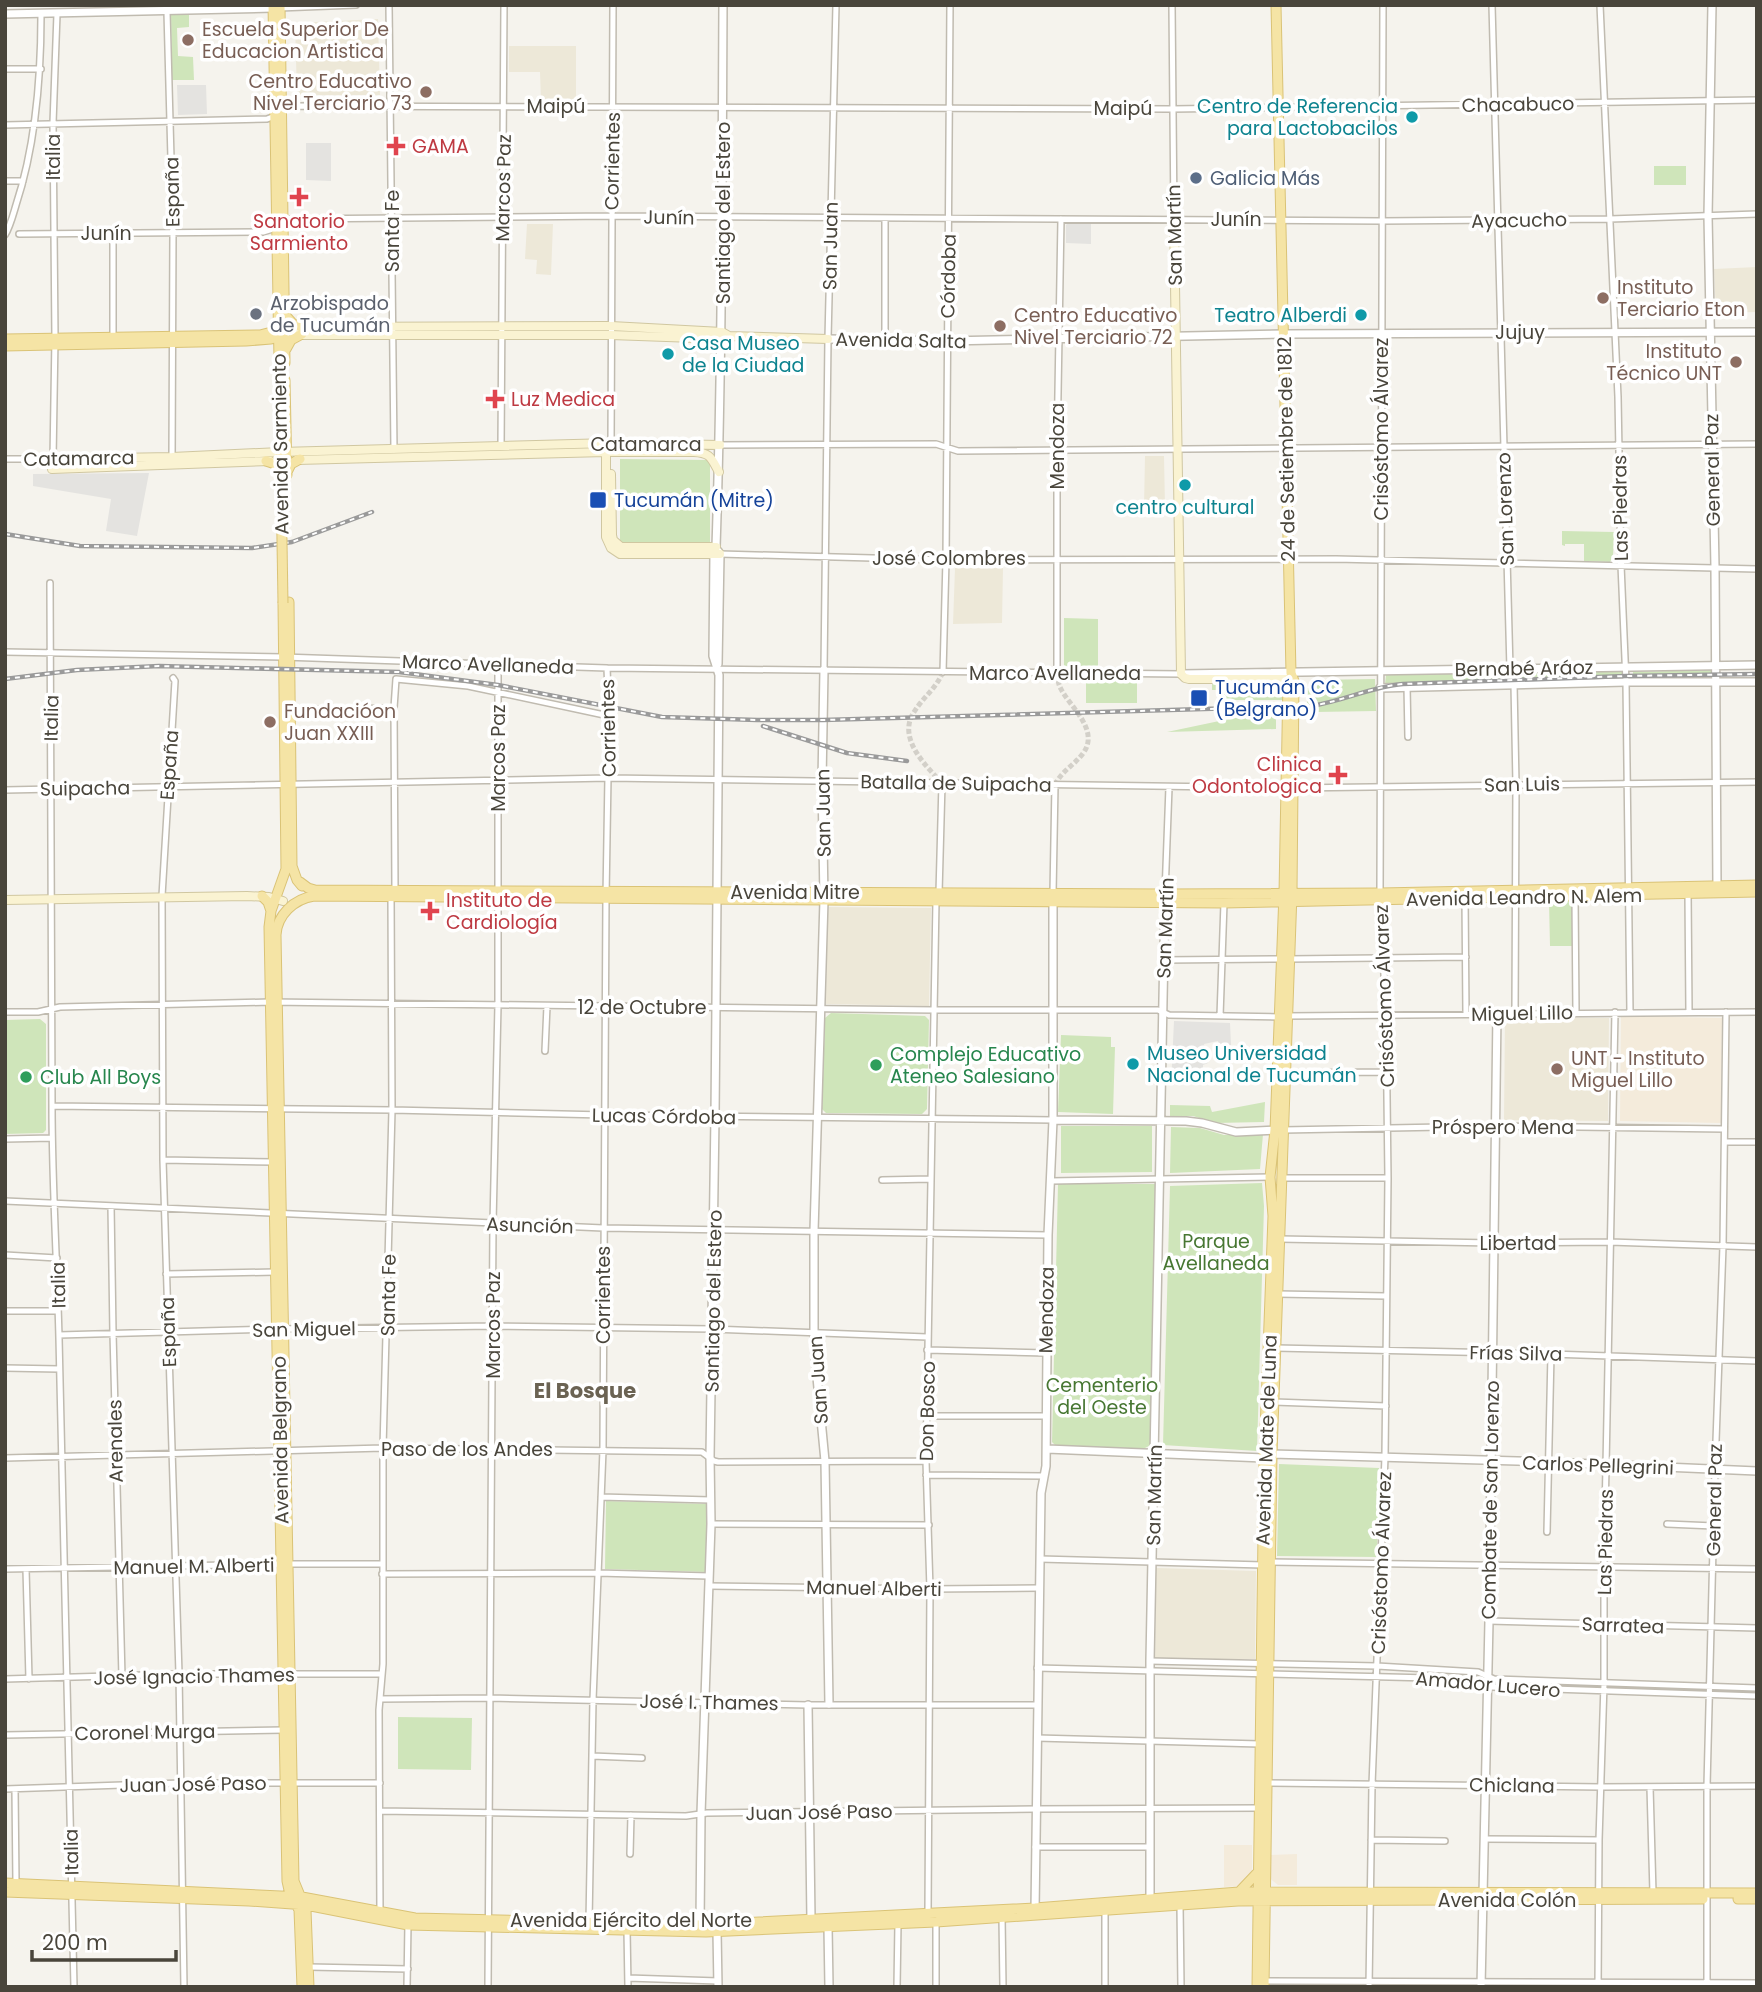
<svg xmlns="http://www.w3.org/2000/svg" width="1762" height="1992" viewBox="0 0 1762 1992" font-family="Poppins,sans-serif">
<style>
.commercial{fill:#f4ebdb}
.education{fill:#ede8d8}
.green{fill:#cfe5ba}
.parking{fill:#e4e3e0}
.lines{fill:none;stroke-linecap:round;stroke-linejoin:round}
.minor-tunnel{stroke:#d3d0c9;stroke-width:5;stroke-dasharray:5 2.5;stroke-linecap:butt}
.minor-casing{stroke:#c0bbb0;stroke-width:8}
.tertiary-casing{stroke:#c0bbb0;stroke-width:10}
.secondary-casing{stroke:#d0c7a1;stroke-width:10}
.primary-casing{stroke:#dac376;stroke-width:11}
.minor{stroke:#fff;stroke-width:5}
.tertiary{stroke:#fff;stroke-width:7}
.secondary{stroke:#faf3d2;stroke-width:8}
.primary{stroke:#f5e4a5;stroke-width:9}
.rail-casing{stroke:#9a9a9a;stroke-width:4.5}
.rail{stroke:#fff;stroke-width:2;stroke-dasharray:5;stroke-linecap:butt}
.primary-bridge-casing{stroke:#dac376;stroke-width:11;stroke-linecap:butt}
.primary-bridge{stroke:#f5e4a5;stroke-width:9}
.education-dot{fill:#8d6e63;stroke:#fff;stroke-width:2.5}
.culture-dot{fill:#0f9aa8;stroke:#fff;stroke-width:2.5}
.health-dot{fill:#e0444e;stroke:#fff;stroke-width:2.5}
.service-dot{fill:#5c6f8a;stroke:#fff;stroke-width:2.5}
.worship-dot{fill:#6b7280;stroke:#fff;stroke-width:2.5}
.transit-dot{fill:#1a4fb4;stroke:#fff;stroke-width:2.5}
.leisure-dot{fill:#2e9e5b;stroke:#fff;stroke-width:2.5}
.labels{text-anchor:middle;stroke-width:7;stroke-linejoin:round;paint-order:stroke}
.education-label{font-size:19px;fill:#785e54;stroke:#fff;text-anchor:start}
.street-label{font-size:19px;fill:#49453b;stroke:#fff}
.culture-label{font-size:19px;fill:#0d838f;stroke:#fff;text-anchor:end}
.health-label{font-size:19px;fill:#be3a42;stroke:#fff;text-anchor:start}
.service-label{font-size:19px;fill:#4e5e75;stroke:#fff;text-anchor:start}
.worship-label{font-size:19px;fill:#5b616d;stroke:#fff;text-anchor:start}
.transit-label{font-size:19px;fill:#164399;stroke:#fff;text-anchor:start}
.leisure-label{font-size:19px;fill:#27864d;stroke:#fff;text-anchor:start}
.park-label{font-size:19px;fill:#477732;stroke:#fff}
.neighbourhood-label{font-size:21px;font-weight:bold;fill:#6b6353;stroke:#fff}
</style>
<rect width="100%" height="100%" fill="#f5f3ed"/>
<path class="commercial" d="M1621,1016L1722,1018L1721,1123L1620,1121Z
M1224,1845H1252V1879L1241,1886L1224,1887Z
M1297,1854V1885H1278L1268,1877V1855Z"/>
<path class="education" d="M378,19L380,95H297L295,23Z
M509,46H576V100H541L540,72H509Z
M527,224H553L551,275L536,274L537,260L525,259Z
M1757,267V312L1716,313L1714,269Z
M1145,456H1164L1165,507H1144Z
M955,568H1003L1002,623L953,624Z
M827,907L931,908L929,1006L826,1004Z
M1505,1017L1609,1018L1608,1121L1504,1120Z
M1156,1568L1256,1571L1255,1659H1155Z"/>
<path class="green" d="M189,13V27L177,28L178,56L193,57L194,80H172L171,14Z
M1654,166H1686V185H1654Z
M620,459L710,460V542H620Z
M1562,531L1614,532L1613,556L1610,562L1584,561V544H1565V546L1562,545Z
M1064,618L1098,619V669H1068L1064,665Z
M1713,670L1714,679L1633,680V672Z
M1625,671L1624,680L1523,682L1521,673Z
M1513,672L1516,679L1385,684L1386,675Z
M1375,679L1376,711L1315,712L1314,704H1307V688H1314V680Z
M1086,681H1137V703H1086Z
M1283,683V700H1219V690H1212V684Z
M1243,716H1276V729L1167,732Z
M1573,900V946H1550L1549,901Z
M831,1013L925,1016L929,1020L927,1109L922,1114L826,1113L822,1109L825,1018Z
M40,1019L46,1024V1130L43,1133L5,1134V1020Z
M1061,1035L1111,1037V1047H1115L1113,1114L1058,1112Z
M1265,1102L1264,1122L1215,1123L1193,1116H1170V1105L1210,1106L1212,1112Z
M1061,1126H1152V1172L1061,1173Z
M1171,1127L1200,1128L1224,1135L1263,1134L1260,1169L1170,1173Z
M1262,1183L1264,1206L1257,1451L1163,1445L1170,1186Z
M1058,1184H1155L1151,1445L1143,1449L1056,1446L1052,1442Z
M1279,1464L1379,1468L1377,1557L1277,1556Z
M606,1501L708,1504L707,1572L605,1569Z
M398,1717L472,1718L471,1770L398,1769Z"/>
<path class="parking" d="M177,85H206L207,114L178,115Z
M306,143H331V181L306,180Z
M1070,221H1091V244L1066,243V225Z
M149,473L137,536L106,531L111,499L33,486V474Z
M1174,1021L1230,1023L1231,1045H1228V1048L1220,1049L1218,1041L1204,1044L1208,1063L1203,1065V1068L1188,1071L1190,1081L1171,1085Z"/>
<g class="lines">
<path class="minor-tunnel" d="M942,783C925,765 897,738 914,712C924,696 935,690 943,672
M1055,785C1062,770 1075,765 1084,752C1099,729 1070,707 1061,689C1058,684 1058,679 1057,673"/>
<g class="minor-casing">
<path id="minor" d="M389,5L394,450
M1172,5L1174,219
M1492,5L1510,669L1514,684L1516,784L1515,1013
M1600,5L1618,397L1621,565L1626,682L1630,1012
M279,8L356,5
M167,12L173,232L172,460
M5,69H41
M5,125L267,119L275,116L289,106L1173,109L1757,100
M5,181H23
M283,221L291,219L611,216L1382,221L1610,219L1757,214
M113,233V337
M19,234L263,232L276,228
M5,235C10,227 13,215 16,205C36,144 41,78 41,15
M885,340V219
M611,443L613,5
M720,445L936,444L958,451L1757,444
M501,447L504,5
M5,459H53
M53,459L55,338L53,123L57,14
M720,554L946,560L1336,559L1757,569
M50,583C52,757 50,931 52,1105C52,1183 57,1260 59,1338C64,1554 70,1770 74,1987
M5,652L283,657L607,668L1181,674
M824,670L828,339L836,5
M943,672L946,560L950,5
M1057,673V451L1061,219
M173,678L175,681L162,896L163,1160L179,1674L184,1987
M1407,686L1408,737
M290,710L394,708
M5,790L609,778L1293,788L1757,782
M1053,893L1055,785
M1688,893L1689,1012
M1165,894L1169,787
M1575,897L1576,1012
M1465,898L1466,1014
M1289,959L1466,957
M1164,960L1281,959
M5,1012H38L60,1007L270,1002L934,1010H1158L1169,1015L1279,1017
M1220,1016L1224,903
M1287,1016L1757,1012
M545,1051L547,1006
M1284,1073L1388,1072
M52,1106L392,1110L604,1115L1053,1120
M1283,1130L1496,1126L1724,1129
M5,1139L52,1138
M1725,1142H1757
M163,1160L274,1162
M1281,1178H1388
M882,1180L931,1179
M1051,1181L1270,1177
M5,1201L603,1228L1048,1235
M111,1206L113,1333L122,1677
M1280,1239L1493,1243L1610,1242L1757,1247
M5,1255L57,1258
M166,1274L275,1272
M1278,1294L1386,1296
M5,1311H58
M59,1335L278,1329L493,1326L712,1329L927,1337
M1276,1348L1551,1354L1757,1361
M927,1350L1046,1353
M5,1368L59,1369
M1274,1402L1386,1406
M927,1416H1046
M5,1458L383,1448L702,1452L714,1461L718,1462L926,1461
M926,1475L1044,1476
M601,1497L710,1500
M711,1524L929,1525
M1667,1524L1714,1526
M1547,1532L1551,1354
M1040,1559L1263,1565
M1270,1562L1757,1569
M5,1569L289,1564H382
M26,1569L29,1679
M382,1574L598,1573L709,1576
M709,1586L930,1589L1039,1588
M1489,1621L1757,1628
M1150,1661L1377,1666L1478,1672L1494,1679L1757,1688
M1037,1668L1429,1678L1475,1680L1492,1687L1757,1696
M5,1679L179,1674H382
M380,1699L490,1698L808,1705H1038
M5,1735L284,1730
M1037,1738L1260,1744
M592,1756L642,1758
M1267,1783L1601,1787L1757,1786
M1650,1787L1653,1893
M5,1789L181,1783H380
M15,1789L16,1883
M380,1811L686,1816L707,1813L1036,1809L1259,1808
M1484,1839L1599,1840
M1371,1840L1445,1841
M1035,1847H1149
M630,1854L631,1815
M1180,1905L1181,1987
M1105,1910V1987
M380,1912L379,1710L383,1664V1448L392,1110L391,896L395,889L394,708L396,679L468,686L609,716
M928,1913L930,1589L926,1461L936,901L939,893L942,783
M1002,1917L1003,1987
M589,1922L593,1700L603,1450L606,897L609,716L607,668
M936,1922V1987
M627,1930L628,1987
M309,1967L408,1969
M628,1978L718,1981
M1264,1981L1757,1983
M407,1987L408,1923
M488,1987L493,1223L498,1005V664
M897,1987L898,1923
M1369,1987L1372,1785L1385,1457L1388,1178L1386,1016L1380,893L1383,5
M1598,1987L1599,1840L1604,1684V1567L1615,1012
M1707,1987V1786L1715,1469L1723,1246L1726,1012"/>
</g>
<g class="tertiary-casing">
<path id="tertiary" d="M1712,5L1708,216L1715,567L1717,886
M5,14L273,8
M828,339L947,341L1284,334L1757,332
M718,551L720,554L718,664
M824,670L822,781L824,900L814,1231V1346L825,1461L829,1704
M1181,674L1757,665
M1380,688L1626,682H1757
M1053,1120L1186,1121L1202,1123L1236,1132L1278,1130
M1047,1449L1264,1458L1272,1454L1548,1462L1757,1471
M808,1705L811,1919
M1150,1900V1661L1165,898
M1035,1910L1041,1493L1046,1466L1048,1235L1053,1120V898
M700,1925L701,1814L711,1524L710,1457L715,1116L719,675L713,656L714,554L716,547C722,367 722,186 723,5
M828,1927L829,1987
M717,1931L718,1987
M1481,1987L1489,1621L1497,1013"/>
</g>
<g class="secondary-casing">
<path id="secondary" d="M1174,219L1181,674L1185,678L1189,679H1288
M285,329L314,327L611,326L722,332L729,336
M299,335H611L722,339L729,336L828,339
M608,449L606,452V537L611,548L620,554H720
M53,459L172,457L280,452L611,443L720,445
M297,460L606,452H694C711,453 711,458 719,472
M52,469L270,461
M611,474L612,535L613,540L621,547H716
M5,900L247,896L269,897L283,901"/>
</g>
<g class="primary-casing">
<path id="primary" d="M273,5L281,480
M280,5L285,363
M285,315L293,324L302,327
M5,339L260,335L283,329
M5,346L246,341L271,339L283,336
M286,349L291,340L302,334
M285,380L287,475
M266,461L275,464L280,472
M287,472L291,464L300,459
M289,602L292,866L297,880L302,886
M283,603L286,869L271,911L269,927L287,1881L289,1890L299,1910L302,1987
M300,882L308,888L315,890L1165,894L1380,893L1757,885
M262,896L268,902L271,911
M5,1883L302,1897L415,1918L700,1925L1035,1908L1239,1892L1757,1893
M5,1892L249,1901L306,1905L408,1925L706,1932L936,1922L1238,1901L1703,1899
M1239,1892L1258,1872
M1738,1899H1757
M309,1987L306,1910L294,1881L276,935C277,915 294,899 314,896L1224,903L1757,892
M1257,1987L1264,1458L1273,1216L1270,1177L1275,1130L1284,893L1288,680
M1264,1987L1272,1454L1292,893L1294,681L1291,673L1276,5"/>
</g>
<use href="#minor" class="minor"/>
<use href="#tertiary" class="tertiary"/>
<use href="#secondary" class="secondary"/>
<use href="#primary" class="primary"/>
<g class="rail-casing">
<path id="rail" d="M5,534L80,546L252,548L292,542L372,512
M5,679L77,670L159,666L399,672L498,685L662,717L757,720H823L1311,706C1344,701 1370,687 1403,684L1626,676L1757,674
M763,726L847,753L907,761"/>
</g>
<use href="#rail" class="rail"/>
<g class="primary-bridge-casing">
<path id="primary-bridge" d="M281,480L283,603"/>
</g>
<use href="#primary-bridge" class="primary-bridge"/>
</g>
<g class="education-dot">
<circle cx="188" cy="40" r="7"/>
<circle cx="426" cy="92" r="7"/>
<circle cx="1603" cy="298" r="7"/>
<circle cx="1000" cy="326" r="7"/>
<circle cx="1736" cy="362" r="7"/>
<circle cx="270" cy="722" r="7"/>
<circle cx="1557" cy="1069" r="7"/>
</g>
<g class="culture-dot">
<circle cx="1412" cy="117" r="7"/>
<circle cx="1361" cy="315" r="7"/>
<circle cx="668" cy="354" r="7"/>
<circle cx="1185" cy="485" r="7"/>
<circle cx="1133" cy="1064" r="7"/>
</g>
<g class="health-dot">
<path d="M392.5 135.5h7v7h7v7h-7v7h-7v-7h-7v-7h7z"/>
<path d="M295.5 186.5h7v7h7v7h-7v7h-7v-7h-7v-7h7z"/>
<path d="M491.5 388.5h7v7h7v7h-7v7h-7v-7h-7v-7h7z"/>
<path d="M1334.5 764.5h7v7h7v7h-7v7h-7v-7h-7v-7h7z"/>
<path d="M426.5 900.5h7v7h7v7h-7v7h-7v-7h-7v-7h7z"/>
</g>
<circle class="service-dot" cx="1196" cy="178" r="7"/>
<circle class="worship-dot" cx="256" cy="314" r="7"/>
<g class="transit-dot">
<rect x="589" y="491" width="18" height="18" rx="3.5"/>
<rect x="1190" y="689" width="18" height="18" rx="3.5"/>
</g>
<g class="leisure-dot">
<circle cx="876" cy="1065" r="7"/>
<circle cx="26" cy="1077" r="7"/>
</g>
<g class="labels">
<g class="education-label">
<text x="202" y="36">Escuela Superior De<tspan x="202" dy="22">Educacion Artistica</tspan></text>
<text x="412" y="88" text-anchor="end">Centro Educativo<tspan x="412" dy="22">Nivel Terciario 73</tspan></text>
<text x="1617" y="294">Instituto<tspan x="1617" dy="22">Terciario Eton</tspan></text>
<text x="1014" y="322">Centro Educativo<tspan x="1014" dy="22">Nivel Terciario 72</tspan></text>
<text x="1722" y="358" text-anchor="end">Instituto<tspan x="1722" dy="22">Técnico UNT</tspan></text>
<text x="284" y="718">Fundacióon<tspan x="284" dy="22">Juan XXIII</tspan></text>
<text x="1571" y="1065">UNT - Instituto<tspan x="1571" dy="22">Miguel Lillo</tspan></text>
</g>
<g class="street-label">
<text transform="translate(1518 104) rotate(-1)" y="7">Chacabuco</text>
<text x="556" y="113">Maipú</text>
<text x="1123" y="115">Maipú</text>
<text transform="translate(53 157) rotate(-90)" y="7">Italia</text>
<text transform="translate(612 161) rotate(-89)" y="7">Corrientes</text>
<text transform="translate(503 188) rotate(-89)" y="7">Marcos Paz</text>
<text transform="translate(172 192) rotate(-91)" y="7">España</text>
<text transform="translate(723 213) rotate(-90)" y="7">Santiago del Estero</text>
<text transform="translate(669 217) rotate(1)" y="7">Junín</text>
<text x="1236" y="226">Junín</text>
<text transform="translate(1519 220) rotate(-1)" y="7">Ayacucho</text>
<text transform="translate(392 231) rotate(-90)" y="7">Santa Fe</text>
<text x="106" y="240">Junín</text>
<text transform="translate(1174 235) rotate(-91)" y="7">San Martín</text>
<text transform="translate(830 246) rotate(-89)" y="7">San Juan</text>
<text transform="translate(948 276) rotate(-89)" y="7">Córdoba</text>
<text x="1520" y="339">Jujuy</text>
<text transform="translate(901 340) rotate(1)" y="7">Avenida Salta</text>
<text transform="translate(1381 429) rotate(-90)" y="7">Crisóstomo Álvarez</text>
<text transform="translate(280 444) rotate(-91)" y="7">Avenida Sarmiento</text>
<text x="646" y="451">Catamarca</text>
<text transform="translate(1057 446) rotate(-90)" y="7">Mendoza</text>
<text transform="translate(1286 449) rotate(-91)" y="7">24 de Setiembre de 1812</text>
<text transform="translate(79 458) rotate(-1)" y="7">Catamarca</text>
<text transform="translate(1712 470) rotate(-91)" y="7">General Paz</text>
<text transform="translate(1620 508) rotate(-91)" y="7">Las Piedras</text>
<text transform="translate(1505 509) rotate(-92)" y="7">San Lorenzo</text>
<text x="949" y="565">José Colombres</text>
<text transform="translate(488 664) rotate(2)" y="7">Marco Avellaneda</text>
<text transform="translate(1524 668) rotate(-1)" y="7">Bernabé Aráoz</text>
<text x="1055" y="680">Marco Avellaneda</text>
<text transform="translate(51 718) rotate(-89)" y="7">Italia</text>
<text transform="translate(608 728) rotate(-91)" y="7">Corrientes</text>
<text transform="translate(498 758) rotate(-90)" y="7">Marcos Paz</text>
<text transform="translate(169 765) rotate(-86)" y="7">España</text>
<text transform="translate(956 783) rotate(1)" y="7">Batalla de Suipacha</text>
<text transform="translate(1522 784) rotate(-1)" y="7">San Luis</text>
<text transform="translate(85 788) rotate(-1)" y="7">Suipacha</text>
<text transform="translate(823 813) rotate(-91)" y="7">San Juan</text>
<text x="795" y="899">Avenida Mitre</text>
<text transform="translate(1524 897) rotate(-1)" y="7">Avenida Leandro N. Alem</text>
<text transform="translate(1165 928) rotate(-88)" y="7">San Martín</text>
<text transform="translate(1384 996) rotate(-92)" y="7">Crisóstomo Álvarez</text>
<text x="642" y="1014">12 de Octubre</text>
<text transform="translate(1522 1013) rotate(-1)" y="7">Miguel Lillo</text>
<text transform="translate(664 1116) rotate(1)" y="7">Lucas Córdoba</text>
<text x="1503" y="1134">Próspero Mena</text>
<text transform="translate(530 1225) rotate(2)" y="7">Asunción</text>
<text x="1518" y="1250">Libertad</text>
<text transform="translate(58 1285) rotate(-91)" y="7">Italia</text>
<text transform="translate(388 1295) rotate(-89)" y="7">Santa Fe</text>
<text transform="translate(603 1295) rotate(-90)" y="7">Corrientes</text>
<text transform="translate(713 1301) rotate(-89)" y="7">Santiago del Estero</text>
<text transform="translate(1046 1310) rotate(-89)" y="7">Mendoza</text>
<text transform="translate(493 1325) rotate(-90)" y="7">Marcos Paz</text>
<text transform="translate(304 1329) rotate(-1)" y="7">San Miguel</text>
<text transform="translate(168 1332) rotate(-92)" y="7">España</text>
<text transform="translate(1516 1353) rotate(1)" y="7">Frías Silva</text>
<text transform="translate(818 1380) rotate(-94)" y="7">San Juan</text>
<text transform="translate(927 1411) rotate(-89)" y="7">Don Bosco</text>
<text transform="translate(280 1440) rotate(-91)" y="7">Avenida Belgrano</text>
<text transform="translate(1266 1440) rotate(-88)" y="7">Avenida Mate de Luna</text>
<text transform="translate(115 1441) rotate(-91)" y="7">Arenales</text>
<text x="467" y="1456">Paso de los Andes</text>
<text transform="translate(1598 1465) rotate(2)" y="7">Carlos Pellegrini</text>
<text transform="translate(1154 1495) rotate(-89)" y="7">San Martín</text>
<text transform="translate(1490 1500) rotate(-89)" y="7">Combate de San Lorenzo</text>
<text transform="translate(1714 1500) rotate(-89)" y="7">General Paz</text>
<text transform="translate(1605 1542) rotate(-89)" y="7">Las Piedras</text>
<text transform="translate(1381 1563) rotate(-88)" y="7">Crisóstomo Álvarez</text>
<text transform="translate(194 1566) rotate(-1)" y="7">Manuel M. Alberti</text>
<text transform="translate(874 1588) rotate(1)" y="7">Manuel Alberti</text>
<text transform="translate(1623 1625) rotate(2)" y="7">Sarratea</text>
<text transform="translate(194 1676) rotate(-1)" y="7">José Ignacio Thames</text>
<text transform="translate(1488 1684) rotate(5)" y="7">Amador Lucero</text>
<text transform="translate(709 1702) rotate(1)" y="7">José I. Thames</text>
<text transform="translate(145 1732) rotate(-1)" y="7">Coronel Murga</text>
<text transform="translate(193 1784) rotate(-1)" y="7">Juan José Paso</text>
<text transform="translate(1512 1785) rotate(1)" y="7">Chiclana</text>
<text transform="translate(819 1812) rotate(-1)" y="7">Juan José Paso</text>
<text transform="translate(71 1852) rotate(-91)" y="7">Italia</text>
<text x="1507" y="1907">Avenida Colón</text>
<text x="631" y="1927">Avenida Ejército del Norte</text>
</g>
<g class="culture-label">
<text x="1398" y="113">Centro de Referencia<tspan x="1398" dy="22">para Lactobacilos</tspan></text>
<text x="1347" y="322">Teatro Alberdi</text>
<text x="682" y="350" text-anchor="start">Casa Museo<tspan x="682" dy="22">de la Ciudad</tspan></text>
<text x="1185" y="514" text-anchor="middle">centro cultural</text>
<text x="1147" y="1060" text-anchor="start">Museo Universidad<tspan x="1147" dy="22">Nacional de Tucumán</tspan></text>
</g>
<g class="health-label">
<text x="412" y="153">GAMA</text>
<text x="299" y="228" text-anchor="middle">Sanatorio<tspan x="299" dy="22">Sarmiento</tspan></text>
<text x="511" y="406">Luz Medica</text>
<text x="1322" y="771" text-anchor="end">Clinica<tspan x="1322" dy="22">Odontologica</tspan></text>
<text x="446" y="907">Instituto de<tspan x="446" dy="22">Cardiología</tspan></text>
</g>
<g class="service-label">
<text x="1210" y="185">Galicia Más</text>
</g>
<g class="worship-label">
<text x="270" y="310">Arzobispado<tspan x="270" dy="22">de Tucumán</tspan></text>
</g>
<g class="transit-label">
<text x="614" y="507">Tucumán (Mitre)</text>
<text x="1215" y="694">Tucumán CC<tspan x="1215" dy="22">(Belgrano)</tspan></text>
</g>
<g class="leisure-label">
<text x="890" y="1061">Complejo Educativo<tspan x="890" dy="22">Ateneo Salesiano</tspan></text>
<text x="40" y="1084">Club All Boys</text>
</g>
<g class="park-label">
<text x="1216" y="1248">Parque<tspan x="1216" dy="22">Avellaneda</tspan></text>
<text x="1102" y="1392">Cementerio<tspan x="1102" dy="22">del Oeste</tspan></text>
</g>
<g class="neighbourhood-label">
<text x="585" y="1398">El Bosque</text>
</g>
</g>
<rect width="1762" height="1992" fill="none" stroke="#49453b" stroke-width="14"/>
<path d="M32 1950v10h144v-10" fill="none" stroke="#49453b" stroke-width="3.5"/>
<text x="42" y="1950" font-size="21" fill="#49453b" stroke="#ffffff" stroke-width="5" paint-order="stroke">200 m</text>
</svg>
